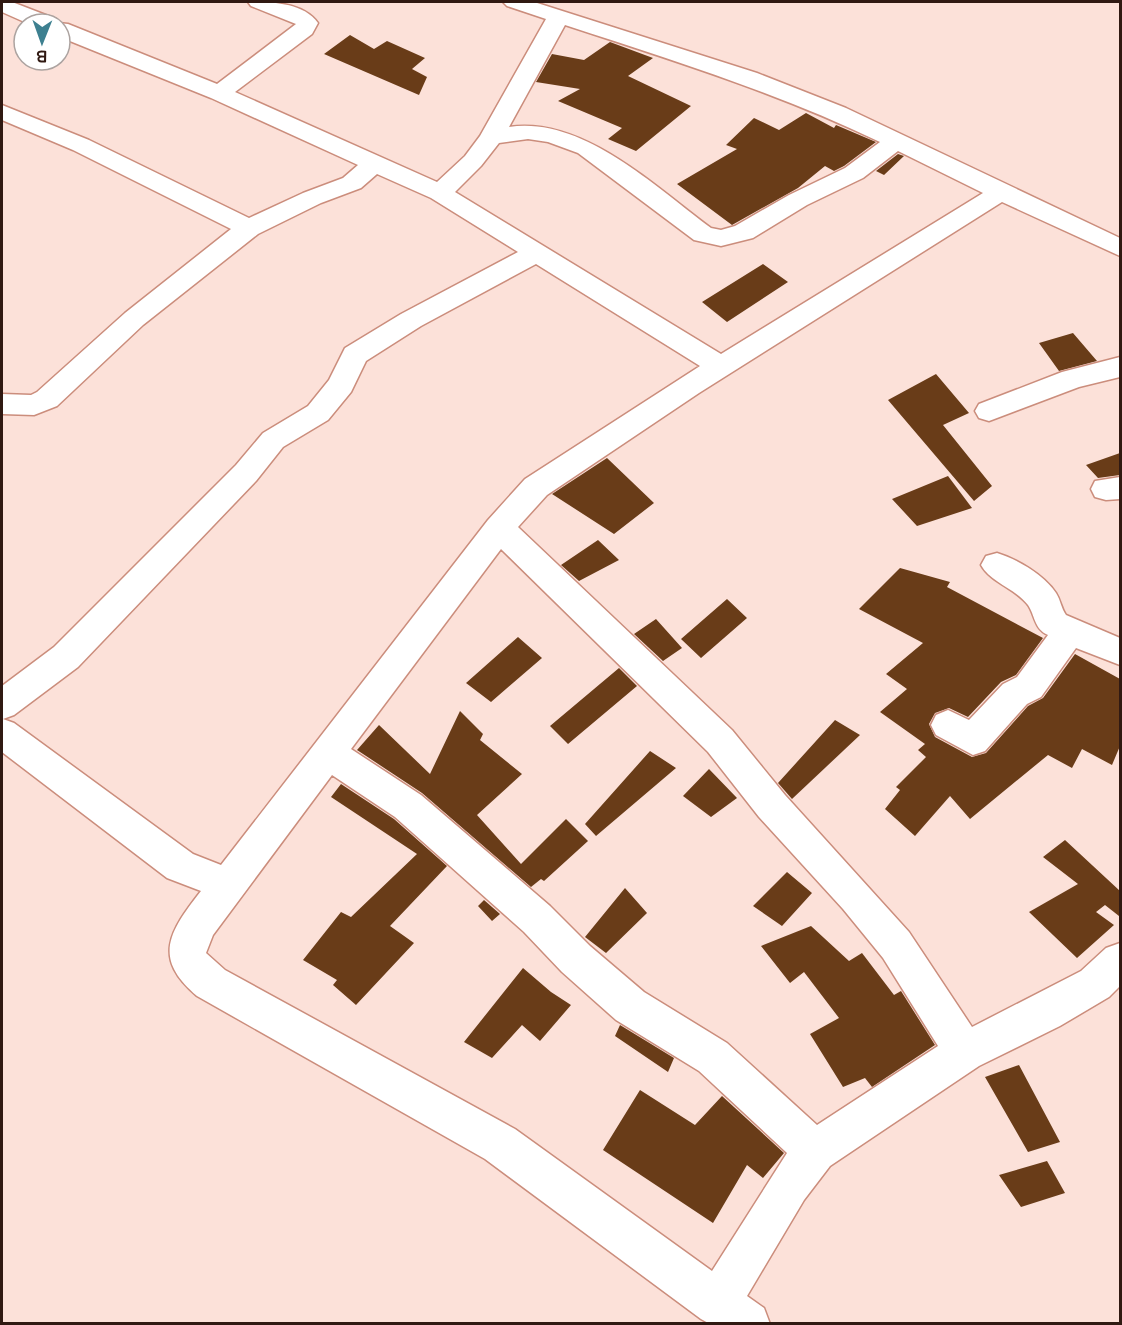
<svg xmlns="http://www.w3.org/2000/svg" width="1122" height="1325" viewBox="0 0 1122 1325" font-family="'Varela Round',sans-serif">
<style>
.building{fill:#693c18}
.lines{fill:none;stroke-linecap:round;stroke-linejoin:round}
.minor-casing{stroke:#cb8d7c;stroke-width:3}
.minor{fill:#fff;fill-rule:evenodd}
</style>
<rect width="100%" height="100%" fill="#fce1d9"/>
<path class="building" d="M350,35L374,49L387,41L425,58L412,69L427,77L419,95L324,54Z
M610,42L653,58L628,76L691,106L636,151L608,139L622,128L558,101L580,89L536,82L552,54L584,60Z
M806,113L834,128L836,125L876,142L844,166L834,171L825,166L798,188L732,225L677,184L737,149L726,145L754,118L779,130Z
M898,154L904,156L884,175L876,171Z
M763,264L788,282L727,322L702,302Z
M1073,333L1097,361L1059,371L1039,343Z
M936,374L969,413L943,425L992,486L974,501L888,400Z
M1120,453V475L1098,478L1086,465Z
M607,458L654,503L614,534L552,494Z
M948,476L972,508L917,526L892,499Z
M598,540L619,560L579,581L561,565Z
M900,568L950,582L947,587L1043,638L1016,675L1001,682L968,717L949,708L935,713L929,724L935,737L972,757L986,753L1028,706L1043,698L1075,654L1120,679V746L1112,765L1082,749L1072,768L1048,755L970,819L950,796L915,836L885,809L900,790L896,787L926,757L918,750L925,744L880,712L907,689L886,674L923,643L859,609Z
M727,599L747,618L701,658L681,639Z
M656,619L682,648L663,661L634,634Z
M518,637L542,658L491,702L466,683Z
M619,668L637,686L568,744L550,726Z
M460,711L483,734L480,740L522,774L477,815L521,864L566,819L588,841L544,881L541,879L531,887L422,793L357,750L379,725L430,774Z
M835,720L860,735L792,799L778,783Z
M650,751L676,768L596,836L585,824Z
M709,769L737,798L711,817L683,796Z
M341,784L394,819L447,866L390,926L414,943L356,1005L333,985L337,980L303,960L341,912L351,917L417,854L331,797Z
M1065,840L1120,891L1119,916L1105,905L1096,912L1114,925L1077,958L1029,912L1078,884L1043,857Z
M787,872L812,893L782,926L753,906Z
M625,888L647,913L606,953L585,937Z
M484,900L500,914L492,921L478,906Z
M811,926L849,961L862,953L894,995L901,991L935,1045L872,1087L865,1078L843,1087L810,1034L839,1018L804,972L790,983L761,946Z
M523,968L551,992L571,1005L540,1041L522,1025L492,1058L464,1042Z
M620,1025L674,1058L668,1072L615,1036Z
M1019,1065L1060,1142L1028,1152L985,1077Z
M640,1090L695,1125L722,1096L784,1153L763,1178L747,1165L713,1223L603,1150Z
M1047,1161L1065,1193L1021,1207L999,1175Z"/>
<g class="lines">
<g class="minor-casing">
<path id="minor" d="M2,2H12L56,19L58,23L68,24L217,84L296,24L251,6L248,2C271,2 303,2 318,23L312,34L235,92L437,182L465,156L480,136L546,19L507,6L503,2H534L757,73L846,108L1120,238V256L1002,202L699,393L547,495L518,527L732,730L785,795L909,932L972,1027L1081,971L1106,948L1120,943V986L1109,997L1060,1026L979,1066L830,1166L804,1200L747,1296L764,1308L770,1324H710L701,1319L485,1159L197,996C152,958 169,932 201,891L167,878L2,752V686L54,647L236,465L263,433L308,406L329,380L345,348L401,314L518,252L431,198L377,174L361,188L321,203L258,234L143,325L57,406L34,415L2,414V394L31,395L37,392L125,313L231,229L73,150L2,120V105L89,140L249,218L303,193L343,178L358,165L211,98L60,37V24H29L2,12ZM565,25C672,60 778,93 880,142L845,168L789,195L735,226L721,230L711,228C655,187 583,116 509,127ZM528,139L548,142L578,153L694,240L721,246L753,238L807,205L863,178L898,151L983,193L721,354L455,192L481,166L499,143ZM536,264L700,366L525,479L488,520L221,865L193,854L14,723L3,719L14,715L78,667L256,481L283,447L328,420L351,392L366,361L421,326ZM501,549L708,752L759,817L843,909L883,958L938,1046L817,1125L727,1043L644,992L590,946L550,906L421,795L351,749ZM332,775L395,817L524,932L562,972L616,1020L699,1071L787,1153L712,1271L515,1129L225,970L206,953L213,935Z
M1120,357V377L1079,387L989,421L979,418L975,411L979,404L1062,372Z
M1120,477V499L1106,500L1095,497L1091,489L1095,481Z
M997,553C1017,559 1044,575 1056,593C1061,601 1061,608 1066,615L1120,638V665L1076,648L1041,697L1027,704L985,751L973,755L936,735L931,725L936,715L948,710L969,720L1003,684L1017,677L1048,635C1034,629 1035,615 1028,605C1015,588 991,583 981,565L986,556Z"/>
</g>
<use href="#minor" class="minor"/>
</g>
<rect width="1122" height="1325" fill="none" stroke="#301912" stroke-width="6"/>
<g transform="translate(42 42) rotate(181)"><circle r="28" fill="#ffffff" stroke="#aca3a0" stroke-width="1.5"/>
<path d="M0-4.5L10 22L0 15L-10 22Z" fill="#3d8090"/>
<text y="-9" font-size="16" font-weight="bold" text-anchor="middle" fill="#301912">B</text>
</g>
</svg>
